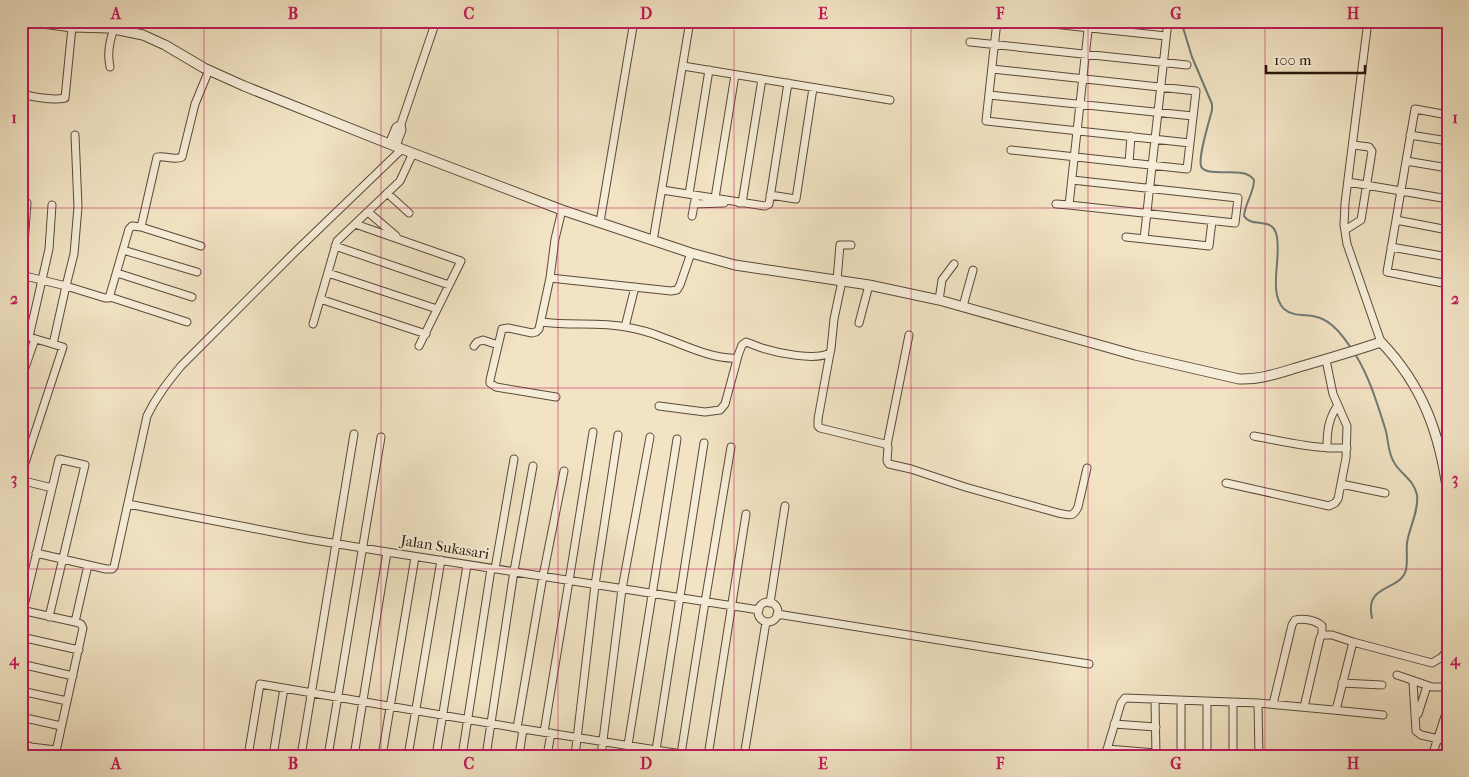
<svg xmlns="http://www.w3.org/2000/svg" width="1469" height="777" viewBox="0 0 1469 777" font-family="'IM FELL French Canon',serif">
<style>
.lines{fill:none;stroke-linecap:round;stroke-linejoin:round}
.stream{stroke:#6f7a75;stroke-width:2}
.minor-casing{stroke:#5a4a39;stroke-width:9}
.tertiary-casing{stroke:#5a4a39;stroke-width:11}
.minor{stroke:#f6edd8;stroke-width:7}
.tertiary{stroke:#f6edd8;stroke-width:9}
.grid{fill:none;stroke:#c2185b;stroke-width:1;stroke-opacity:0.55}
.labels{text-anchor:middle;stroke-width:4;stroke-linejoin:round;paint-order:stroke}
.street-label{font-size:15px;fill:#28170b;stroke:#f6edd8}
.neatline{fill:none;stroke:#c2185b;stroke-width:2}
.grid-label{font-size:16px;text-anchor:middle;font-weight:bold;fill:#c2185b}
</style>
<rect width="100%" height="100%" fill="#f1e3c3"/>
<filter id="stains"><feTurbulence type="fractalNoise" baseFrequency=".004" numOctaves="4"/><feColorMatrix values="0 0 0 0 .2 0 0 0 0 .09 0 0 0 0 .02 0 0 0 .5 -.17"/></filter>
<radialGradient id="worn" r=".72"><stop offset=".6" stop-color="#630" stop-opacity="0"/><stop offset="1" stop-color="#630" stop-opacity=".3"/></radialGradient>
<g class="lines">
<path class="stream" d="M1181,21L1192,57L1212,104V110C1210,119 1196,162 1202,168C1212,178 1245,165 1254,180C1254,193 1245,203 1244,216C1251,228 1271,217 1276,233C1283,254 1267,292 1284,309C1293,317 1307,314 1317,317C1332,321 1343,336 1351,348
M1355,354C1369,376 1377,403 1385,428C1389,440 1387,453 1395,464C1402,475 1414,480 1417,495C1419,511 1409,528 1407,543C1406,552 1408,561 1406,570C1400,592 1364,583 1372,618"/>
<g class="minor-casing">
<path id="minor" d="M997,21L986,121L1190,143
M1024,21L1166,36
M1368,21L1345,203L1344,225L1347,244L1381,342
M1417,21L1448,24
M970,42L1187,65
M683,66L890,100
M110,67C107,53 109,42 114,29
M992,69L1196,91L1187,169L1011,150
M21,94C34,97 52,101 65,98L72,27
M989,95L1193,116
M1410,135L1448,141
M389,144L396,127L401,124
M396,146L402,130L401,124L436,21
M1406,161L1415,109L1448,115
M1129,163L1131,136
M1448,168L1406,161L1396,220L1448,230
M1072,180L1238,198L1235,223L1069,205L1089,21
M1348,182L1448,199
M662,190L765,206L769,204L788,83
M387,193L409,213
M689,194L709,70
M770,195L796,199L813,88
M715,198L735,75
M739,203H742L762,79
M694,204L724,203
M1056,204L1069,205
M368,212L396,236
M692,216L695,200
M1396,220L1387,272L1448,284
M600,222L634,21
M355,224L461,261L419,346
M141,227L157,157C165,155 174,161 182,157L195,104L209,70
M1345,230L1361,220L1372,151L1369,147L1353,145
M1126,237L1209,246L1212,221
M1144,239L1168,21
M653,241L690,21
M335,246L449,285
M1391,247L1448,257
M123,250L197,272
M21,254L24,244L27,203
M117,273L192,297
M328,273L437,309
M21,275L66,286L74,254L78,207L75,135
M550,278L671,291L677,290L680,285L691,253
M837,280L840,245H851
M110,297L187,322
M320,299L426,334
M939,300L942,280L954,264
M963,306L973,270
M541,322C570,326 597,322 626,327C637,329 649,332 659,336C682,344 713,360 737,358L742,345L746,342C752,344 756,346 762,348C778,353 815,361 830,353L831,349L834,319L842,281
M859,323L869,285
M313,324L337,241L400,181L413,153
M625,327L635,287
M53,344L66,286L105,298H109L129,229L132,226L141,227L201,246
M474,346L477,342L483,340L498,345
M830,353L818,419V426L820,428L885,444L888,447L887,461L889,464L911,469L965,487L1058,513C1069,515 1073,518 1078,507L1087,468
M21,379L35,339
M556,397L496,387L490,383V380L502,329L508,328L532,333L536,332L539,329L550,278L555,239L562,210
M659,406L705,412L720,410L725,404L738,356
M1254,436C1285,442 1315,449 1347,448
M21,443L30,446
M887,445L909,335
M1327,448C1327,432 1328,419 1338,405
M23,469L63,347L29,337L49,249L52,205
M1226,483L1329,506L1335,503L1338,499L1346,458L1347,426L1333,394L1326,360
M1341,484L1385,493
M21,492L24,481L52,488
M128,504L308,539L387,552L759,610
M36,553L106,569H112L114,567L147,416C156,397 168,382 181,366L295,252L402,149
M495,569L514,459
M758 612a10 10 0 1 1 20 0a10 10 0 1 1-20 0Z
M770,603L785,506
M21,610L75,622L81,624L83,628L55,756
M23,610L59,459L85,465L49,617
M777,614L1089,664
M75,622L88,565
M21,637L79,650
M21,664L73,676
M1397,675L1432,687H1448
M1413,682L1416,731L1421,735L1448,741
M1342,683L1382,685
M21,691L67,701
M1155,700L1156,756
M1181,701V756
M1207,702V756
M1233,703V756
M1258,703L1259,756
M1273,704L1292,625L1295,620C1303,618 1316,620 1322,626V635
M1304,707L1320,638L1322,635H1332L1353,642
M1333,710L1383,715
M1418,714L1427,686
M21,717L61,726
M1114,724L1156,727
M517,728L543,576L564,471
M544,732L569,581L593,432
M21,743L31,747L56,750
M628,745L677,439
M1107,749L1156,753
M656,750L704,443
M681,754L705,602L731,447
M248,756L260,684L517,728L694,756
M273,756L284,688
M301,756L354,434
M328,756L381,437
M354,756L387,552
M382,756L415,557
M408,756L441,560
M436,756L467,565
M462,756L491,569
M486,756L514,571L533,466
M519,756L523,729
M547,756L551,733
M575,756L595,585L618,435
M601,756L622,589L650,437
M708,756L746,514
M744,756L766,622
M1105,756L1121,703L1125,698L1258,703L1333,710L1335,709L1337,706L1353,642L1432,663L1442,657L1448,649
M1432,756L1448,707"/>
</g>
<g class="tertiary-casing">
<path id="tertiary" d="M28,21L72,27L109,28L143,35L165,45L204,68L244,86L402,149L562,210L691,253L735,265L869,285L939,300L1135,355L1239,379C1260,380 1279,373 1299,367C1327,359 1354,351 1381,342C1423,386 1440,434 1448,494"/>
</g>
<use href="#minor" class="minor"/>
<use href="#tertiary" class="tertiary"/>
</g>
<path class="grid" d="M204,21V756M381,21V756M558,21V756M734,21V756M911,21V756M1088,21V756M1265,21V756M21,208H1448M21,388H1448M21,569H1448"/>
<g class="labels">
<g class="street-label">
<text transform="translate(445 547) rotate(9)" y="5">Jalan Sukasari</text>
</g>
</g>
<rect width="1469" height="777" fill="none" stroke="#f1e3c3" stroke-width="55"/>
<path d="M1266 65v8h99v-8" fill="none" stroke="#28170b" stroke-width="2.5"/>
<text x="1274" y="65" font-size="15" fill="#28170b" stroke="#f6edd8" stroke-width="4" paint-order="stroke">100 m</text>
<rect x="28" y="28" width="1414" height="722" class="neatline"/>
<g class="grid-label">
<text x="116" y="19">A</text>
<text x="293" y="19">B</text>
<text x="469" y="19">C</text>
<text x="646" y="19">D</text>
<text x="823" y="19">E</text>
<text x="1000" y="19">F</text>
<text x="1176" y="19">G</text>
<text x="1353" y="19">H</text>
<text x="14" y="123">1</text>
<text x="1455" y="123">1</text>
<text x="14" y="304">2</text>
<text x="1455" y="304">2</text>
<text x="14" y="484">3</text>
<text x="1455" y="484">3</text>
<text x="14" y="665">4</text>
<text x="1455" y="665">4</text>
<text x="116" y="769">A</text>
<text x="293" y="769">B</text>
<text x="469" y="769">C</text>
<text x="646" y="769">D</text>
<text x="823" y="769">E</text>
<text x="1000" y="769">F</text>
<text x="1176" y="769">G</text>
<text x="1353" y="769">H</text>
</g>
<rect width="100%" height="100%" filter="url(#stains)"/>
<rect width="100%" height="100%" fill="url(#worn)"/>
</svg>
